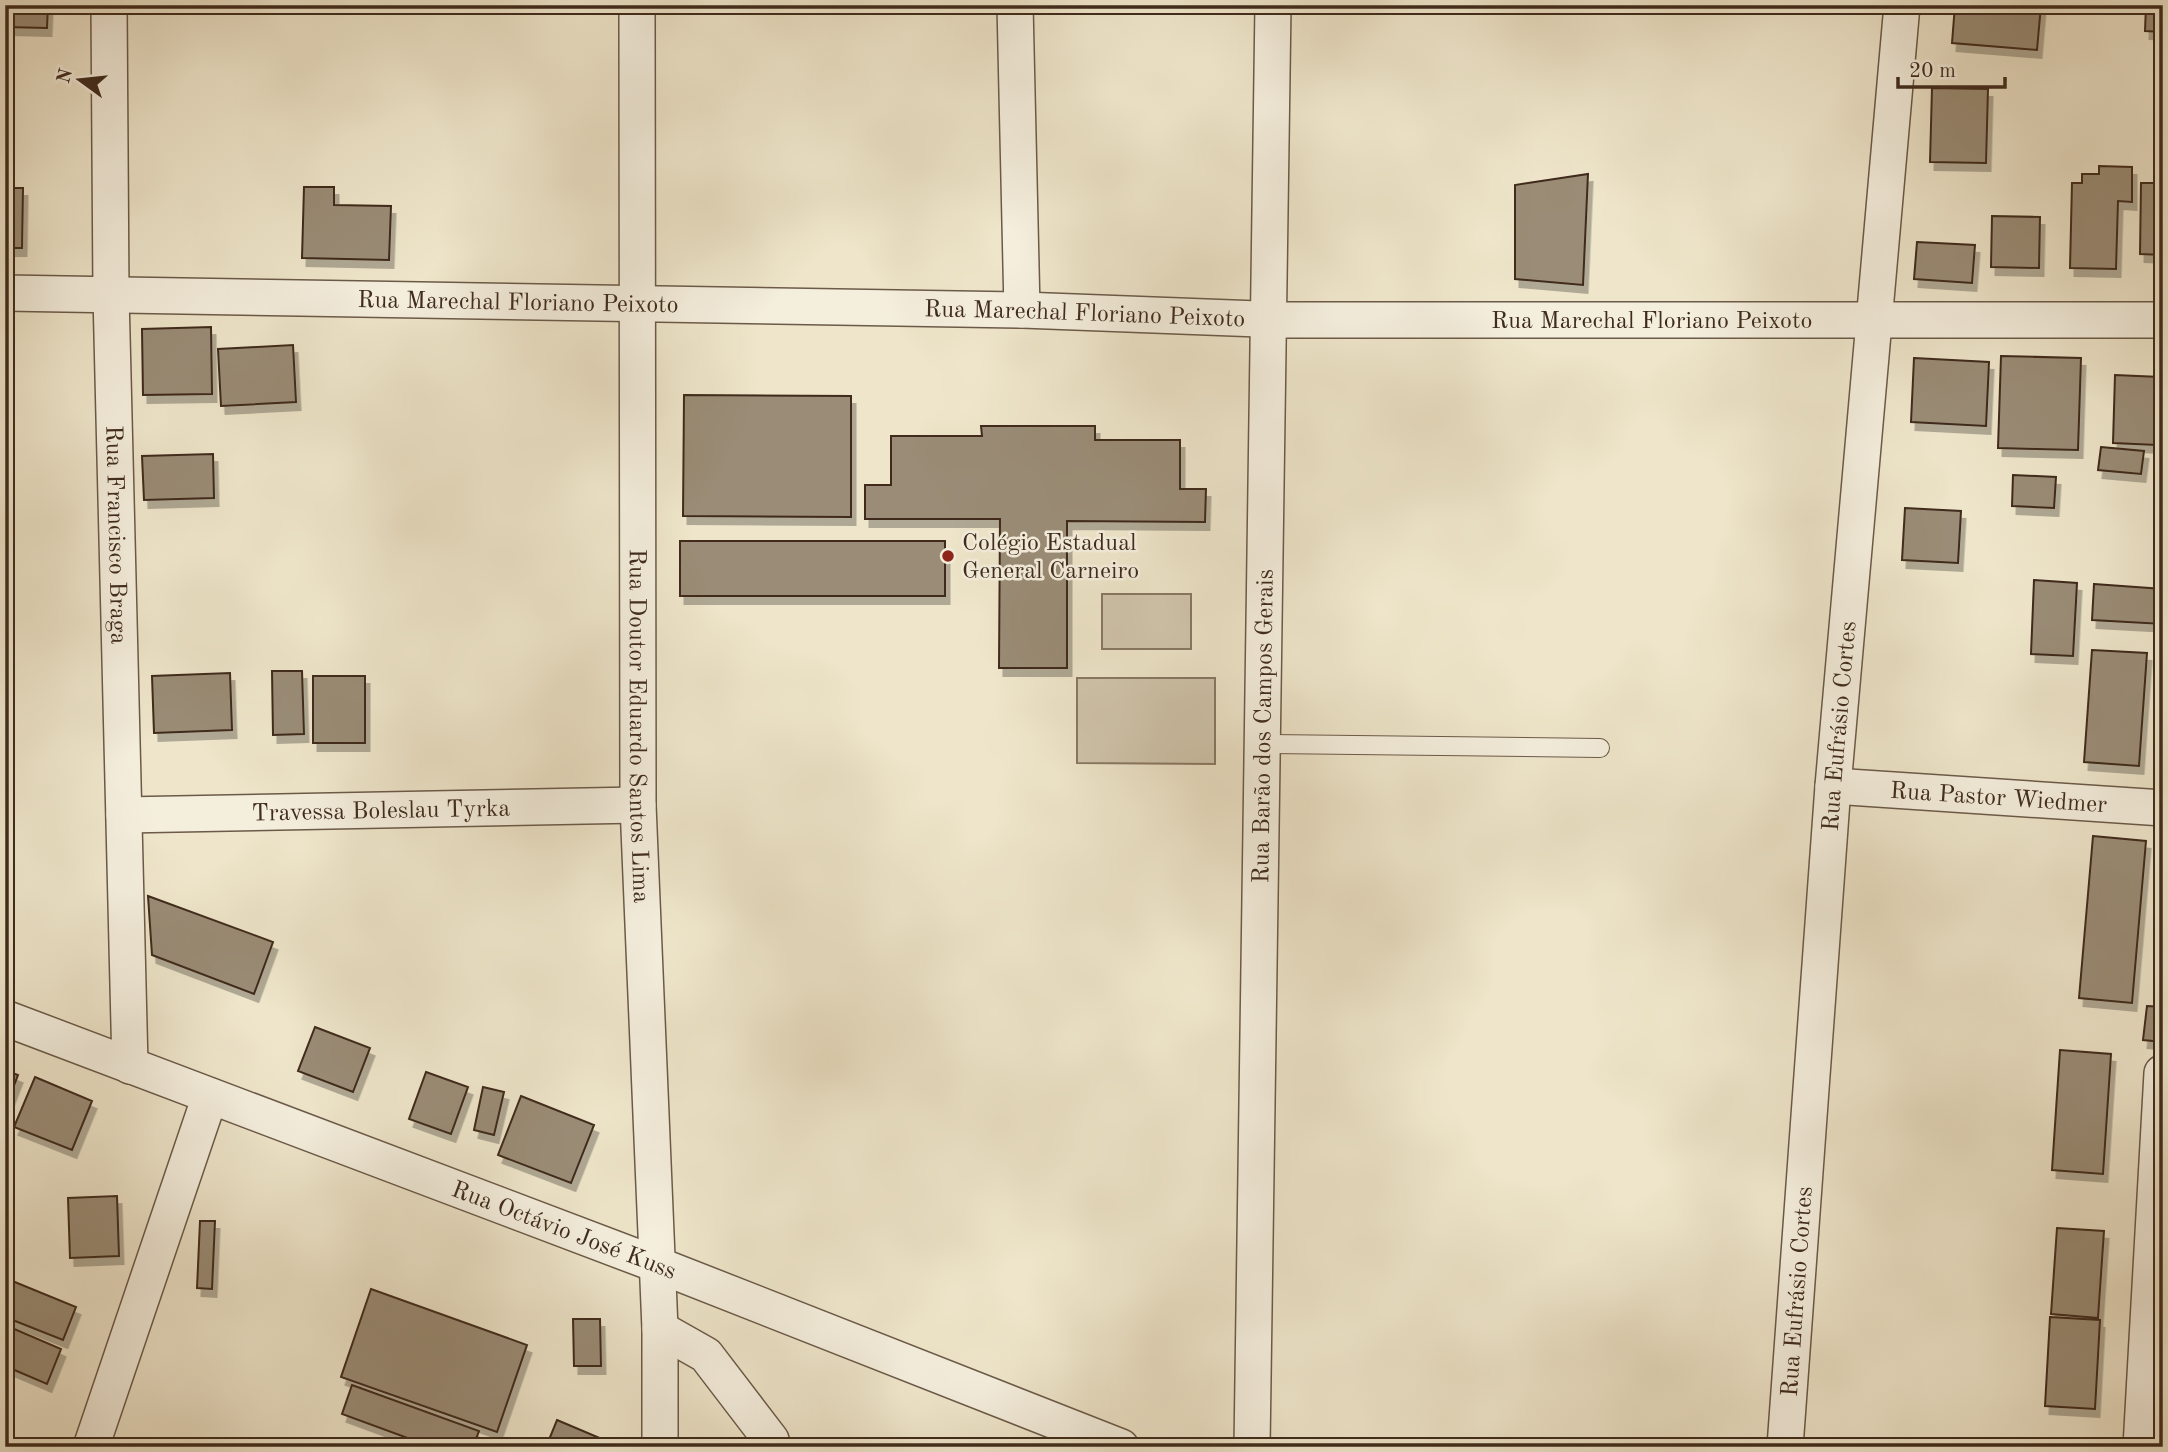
<svg xmlns="http://www.w3.org/2000/svg" width="2168" height="1452" viewBox="0 0 2168 1452" font-family="'Old Standard TT',serif">
<style>
.green{fill:#d0c5ac;stroke:#887864;stroke-width:2}
.building{fill:#9a8c76;stroke:#3f2b1c;stroke-width:2;filter:url(#shadow)}
.lines{fill:none;stroke-linecap:round;stroke-linejoin:round}
.service-casing{stroke:#6b5a48;stroke-width:20}
.minor-casing{stroke:#6b5a48;stroke-width:38}
.service{stroke:#f4eedd;stroke-width:18}
.minor{stroke:#f4eedd;stroke-width:35}
.poi-dot{fill:#8f2418;stroke:#f4eedd;stroke-width:2.5}
.labels{text-anchor:middle;stroke-width:5;stroke-linejoin:round;paint-order:stroke}
.street-label{font-size:24px;fill:#3f2b1c;stroke:#f4eedd}
.poi-label{font-size:24px;fill:#3f2b1c;stroke:#f4eedd;text-anchor:start}
</style>
<defs>
<filter id="shadow"><feDropShadow dx="4.5" dy="8" stdDeviation="0" flood-color="#0004"/></filter>
</defs>
<rect width="100%" height="100%" fill="#eee5ca"/>
<filter id="stains"><feTurbulence type="fractalNoise" baseFrequency=".00286" numOctaves="4"/><feColorMatrix values="0 0 0 0 .2 0 0 0 0 .09 0 0 0 0 .02 0 0 0 .5 -.17"/></filter>
<radialGradient id="worn" r=".72"><stop offset=".6" stop-color="#630" stop-opacity="0"/><stop offset="1" stop-color="#630" stop-opacity=".3"/></radialGradient>
<path class="green" d="M1102,594H1191V649H1102Z
M1077,678H1215V764L1077,763Z"/>
<path class="building" d="M5,5H48L47,28L5,27Z
M1955,5H2041L2037,50L1952,43Z
M2146,5H2163V32L2145,31Z
M1932,88L1988,89L1986,163L1930,162Z
M2099,166L2132,167V202L2118,201L2116,269L2070,268L2072,183H2082V174H2099Z
M1588,174L1583,285L1515,279V185Z
M2141,183H2163V255L2140,254Z
M304,187H334V205L391,206L389,260L302,258Z
M5,188H23L22,248H5Z
M1992,216L2040,217L2039,268L1991,267Z
M1917,242L1975,245L1972,283L1914,279Z
M211,327L212,394L143,395L142,329Z
M293,345L296,402L221,406L218,349Z
M2001,356L2081,358L2078,450L1998,448Z
M1914,358L1989,362L1986,426L1911,422Z
M2115,375L2160,377L2157,445L2113,443Z
M684,395L851,396V517L683,516Z
M981,426H1095V440H1180V489H1206L1205,522L1067,521V668H999L1000,519H865V485H891V436H982Z
M2101,447L2144,451L2141,474L2098,470Z
M213,454L214,498L144,500L142,456Z
M2013,475L2056,477L2054,508L2012,506Z
M1905,508L1961,511L1958,563L1902,560Z
M680,541H945V596H680Z
M2034,580L2077,583L2073,656L2031,654Z
M2094,584L2163,589V624L2092,620Z
M2092,650L2147,653L2139,766L2084,762Z
M272,671H302L304,734L273,735Z
M230,673L232,730L154,733L152,676Z
M313,676H365V743H313Z
M2093,836L2146,841L2132,1003L2079,998Z
M148,896L273,942L254,994L152,955Z
M2147,1006L2163,1007V1042L2143,1040Z
M315,1027L370,1048L353,1092L298,1071Z
M2060,1050L2111,1054L2103,1174L2052,1170Z
M5,1070L18,1075L5,1109Z
M426,1072L468,1087L451,1134L409,1119Z
M35,1077L92,1101L72,1150L14,1127Z
M483,1087L504,1092L494,1135L474,1130Z
M521,1096L594,1125L571,1183L498,1155Z
M117,1196L119,1256L70,1258L68,1198Z
M200,1221H215L212,1289L197,1288Z
M2057,1228L2104,1231L2098,1318L2051,1314Z
M5,1278L76,1307L63,1340L5,1317Z
M371,1289L527,1345L497,1432L341,1377Z
M2050,1317L2100,1320L2095,1409L2045,1406Z
M573,1319H600L601,1366H574Z
M5,1325L61,1349L47,1384L5,1366Z
M352,1385L479,1431L473,1447H432L342,1414Z
M557,1420L602,1439L598,1447H546Z"/>
<g class="lines">
<g class="service-casing">
<path id="service" d="M1262,744L1600,748"/>
</g>
<g class="minor-casing">
<g id="minor">
<path id="s1" d="M109,5L111,295L130,1066"/>
<path id="s2" d="M637,5L638,805L660,1329V1447"/>
<path d="M1015,5L1022,310"/>
<path id="s3" d="M5,293L1022,310L1286,320H2163"/>
<path id="s4" d="M1833,786L2163,808"/>
<path id="s5" d="M124,815L638,805"/>
<path id="s6" d="M5,1018L658,1265L1121,1447"/>
<path d="M660,1329L706,1355L771,1440L773,1447"/>
<path d="M91,1447L210,1096"/>
<path id="s7" d="M1252,1447L1273,5"/>
<path id="s8" d="M1785,1447L1833,786L1902,5"/>
<path d="M2141,1447L2162,1073"/>
</g>
</g>
<use href="#service" class="service"/>
<use href="#minor" class="minor"/>
</g>
<circle class="poi-dot" cx="948" cy="556" r="7"/>
<g class="labels">
<g class="street-label">
<text dy="8" stroke="none"><textPath href="#s3" startOffset="513">Rua Marechal Floriano Peixoto</textPath></text>
<text dy="8" stroke="none"><textPath href="#s3" startOffset="1080">Rua Marechal Floriano Peixoto</textPath></text>
<text dy="8" stroke="none"><textPath href="#s3" startOffset="1647">Rua Marechal Floriano Peixoto</textPath></text>
<text dy="8" stroke="none"><textPath href="#s1" startOffset="530">Rua Francisco Braga</textPath></text>
<text dy="8" stroke="none"><textPath href="#s2" startOffset="721">Rua Doutor Eduardo Santos Lima</textPath></text>
<text dy="8" stroke="none"><textPath href="#s7" startOffset="721">Rua Barão dos Campos Gerais</textPath></text>
<text dy="8" stroke="none"><textPath href="#s8" startOffset="723">Rua Eufrásio Cortes</textPath></text>
<text dy="8" stroke="none"><textPath href="#s4" startOffset="166">Rua Pastor Wiedmer</textPath></text>
<text dy="8" stroke="none"><textPath href="#s5" startOffset="257">Travessa Boleslau Tyrka</textPath></text>
<text dy="8" stroke="none"><textPath href="#s6" startOffset="598">Rua Octávio José Kuss</textPath></text>
<text dy="8" stroke="none"><textPath href="#s8" startOffset="156">Rua Eufrásio Cortes</textPath></text>
</g>
<g class="poi-label">
<text x="962" y="550">Colégio Estadual<tspan x="962" dy="28">General Carneiro</tspan></text>
</g>
</g>
<rect width="2168" height="1452" fill="none" stroke="#eee5ca" stroke-width="28"/>
<rect x="7" y="7" width="2154" height="1438" fill="none" stroke="#3f2b1c" stroke-width="3.5"/>
<rect x="14" y="14" width="2140" height="1424" fill="none" stroke="#3f2b1c" stroke-width="2"/>
<g transform="translate(80 80) rotate(285)" stroke="#f4eedd" stroke-width="5" paint-order="stroke">
<path d="M0-5L12 26L0 18L-12 26Z" fill="#3f2b1c"/>
<text y="-10" font-size="19" font-weight="bold" text-anchor="middle" fill="#3f2b1c">N</text>
</g>
<path d="M1898 77v10h107v-10" fill="none" stroke="#3f2b1c" stroke-width="3.5"/>
<text x="1909" y="77" font-size="21" fill="#3f2b1c" stroke="#f4eedd" stroke-width="5" paint-order="stroke">20 m</text>
<rect width="100%" height="100%" filter="url(#stains)"/>
<rect width="100%" height="100%" fill="url(#worn)"/>
</svg>
